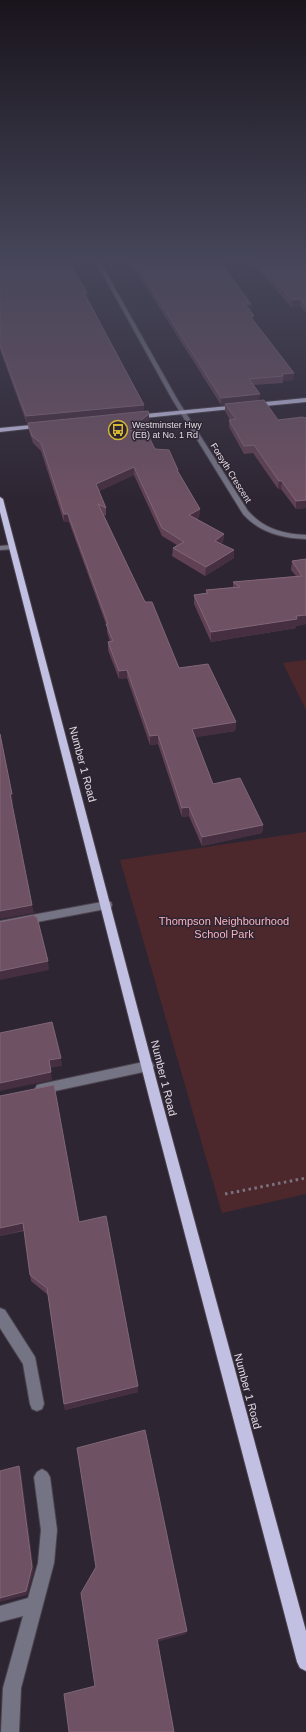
<svg xmlns="http://www.w3.org/2000/svg" width="306" height="1732" viewBox="0 0 306 1732" font-family="Arial,sans-serif">
<style>
.green{fill:#4c282d}
.lines{fill:none;stroke-linecap:round;stroke-linejoin:round}
.minor-casing{stroke:#4b424e;stroke-width:2}
.major-casing{stroke:#4b424e;stroke-width:2}
.path{stroke:#7b737f;stroke-width:3;stroke-dasharray:2.5 3.5;stroke-linecap:butt}
.minor{fill:#757485;fill-rule:evenodd}
.major{fill:#c2c0e2;fill-rule:evenodd}
.wall{fill:#604154}
.shaded-wall{fill:#462f40}
.building{fill:#6e5163;stroke:#806778}
.labels{text-anchor:middle;stroke-width:3;stroke-linejoin:round;paint-order:stroke}
.far-poi-label{font-size:9px;fill:#e1dbe4;stroke:#2e2532;text-anchor:start}
.far-street-label{font-size:9px;fill:#e1dbe4;stroke:#2e2532}
.street-label{font-size:11px;fill:#e1dbe4;stroke:#2e2532}
.park-label{font-size:11px;fill:#fbb2bb;stroke:#2e2532}
</style>
<rect width="100%" height="100%" fill="#2e2532"/>
<path class="green" d="M306,660V710L283,663Z
M306,832V1194L222,1213L120,860Z"/>
<g class="lines">
<g class="minor-casing">
<path id="minor" d="M95,260H99L177,399L248,511C264,529 283,534 306,535V539C282,538 260,533 243,514L172,399Z
M12,545H15V549L0,550V546Z
M107,901L111,902L112,905L111,908L0,929V921Z
M148,1061L152,1062L154,1066L152,1070L148,1071L41,1094L37,1093L35,1089L37,1085L41,1084Z
M0,1308L5,1310L35,1357L44,1404L42,1409L37,1411L32,1409L30,1404L23,1364L0,1328Z
M42,1469L47,1472L50,1477L57,1530L54,1563L21,1688L19,1732H1L3,1688L23,1616L0,1622V1606L28,1598L38,1563L41,1530L34,1477L37,1472Z"/>
</g>
<g class="major-casing">
<path id="major" d="M306,398V402L255,407L252,405L255,403Z
M239,405L241,406V408L135,419L132,417L135,415Z
M42,424L45,426L44,427L0,432V428Z
M0,497L3,499L163,1105L306,1631V1671L300,1668L297,1662L151,1105L0,512Z"/>
</g>
<path class="path" d="M225,1194L306,1178"/>
<use href="#minor" class="minor"/>
<use href="#major" class="major"/>
</g>
<path class="wall" d="M0,260L68,261L87,292V297L144,405V412L149,422L139,430L155,449L178,470V473L200,509L199,517L197,519L224,534L223,542L221,544L234,550V558L205,576L172,556L173,548L177,545L162,536L134,475L99,491L106,508V516L104,515L145,602L179,668L236,722L235,731L195,737L213,784L263,825L262,833L202,846L189,816L182,817L158,744L150,745L127,678L119,679L108,650V642H110L107,632V627L69,522H64L41,451L33,443L29,431L28,424H27L0,350Z
M129,260H219L251,310H250L254,316V322L294,373L293,380L283,381V383L254,385L259,401L278,420L306,418V508L296,509L281,489H278L253,453L244,454L229,427V420H230L225,411V404L221,405Z
M250,260H306V313L300,306L291,307Z
M306,559V624L296,626V628L211,642L194,604V595L206,593V590L233,587V582L296,576L291,570L292,561Z
M0,1096L79,1222L138,1392L65,1410L48,1295L31,1281L24,1231L0,1236Z"/>
<path class="shaded-wall" d="M300,299V306L291,307L292,300Z
M245,304H251V310L244,311Z
M250,316H254V323Z
M294,373L293,380L283,381V376L282,374Z
M260,394L259,401L221,405V398Z
M144,405V412L27,424L26,416Z
M149,414V422L128,439L127,431Z
M134,467V475L96,492V484Z
M279,481H282L281,489H278Z
M306,500V508L296,509V501Z
M200,509L199,517L189,523V515Z
M64,514H68L69,522H64Z
M224,534L223,542L214,549L215,541Z
M234,550V558L205,576L206,567Z
M306,615V624L296,626V628L211,642V632Z
M127,670V678L119,679V671Z
M236,722L235,731L192,738V729Z
M158,735V744L150,745V736Z
M10,794H12L13,803H11Z
M189,807V816L182,817V808Z
M263,825L262,833L202,846V837Z
M32,905L34,913L0,919V911Z
M48,961L49,970L0,980V971Z
M61,1058L62,1066L50,1068L49,1060Z
M51,1072L52,1080L0,1091V1083Z
M23,1223L24,1230L0,1236V1228Z
M138,1386V1392L65,1410L64,1404Z
M19,1466L21,1471L34,1571L27,1595L0,1602V1598Z
M187,1631L186,1634L157,1642V1639Z"/>
<path class="building" d="M0,260H67L87,292L84,293L144,405L26,416L0,345V338H2L0,334Z
M133,260H219L251,304H245L254,316H250L294,373L282,374L283,376L249,379L260,394L221,398Z
M255,260H306V306L300,299L292,300Z
M264,400L278,420L302,417L306,418V500L296,501L282,481H279L254,445L244,446L229,420L236,419L225,404Z
M148,411L149,414L127,431L145,429L155,449L169,450L178,470H177L200,509L189,515L224,534L215,541L234,550L206,567L173,548L184,542L162,528L134,467L96,484L106,508L98,504L145,602H152L179,668L208,664L236,722L192,729L213,784L240,778L263,825L202,837L189,807L182,808L158,735L150,736L127,670L119,671L108,642L113,641L106,624H108L68,514H64L41,443L32,436L28,423Z
M306,559V615L296,616L297,619L211,632L194,595L208,593L206,590L240,587L233,582L302,576L292,561Z
M0,734L12,794H10L32,905L0,911Z
M35,915V917H37L48,961L0,971V922Z
M52,1022L61,1058L49,1060L51,1072L0,1083V1033Z
M54,1085L79,1222L106,1216L138,1386L64,1404L47,1288L30,1275L23,1223L0,1228V1096Z
M145,1430L187,1631L157,1639L174,1732H69L64,1694L95,1686L81,1593L96,1567L77,1448Z
M19,1466L32,1567L26,1591L0,1598V1471Z"/>
<linearGradient id="sky" x2="0" y2="1"><stop stop-color="#19141c"/><stop offset="0.52" stop-color="#46465a"/><stop offset="1" stop-color="#46465a" stop-opacity="0"/></linearGradient>
<rect width="306" height="502" fill="url(#sky)"/>
<defs>
<g id="bus-ring" transform="scale(1)"><circle r="9.5" fill="#2e2532" stroke="#d4b635" stroke-width="1.5"/><path d="M-5-6H5V4H4V6H2V4H-2V6H-4V4H-5ZM-3.5-4V0h7V-4ZM-3.5 1.2v1.5H-2V1.2ZM2 1.2v1.5H3.5V1.2Z" fill="#d4b635"/></g>
</defs>
<g fill-rule="evenodd">
<use href="#bus-ring" x="118" y="430"/>
</g>
<g class="labels">
<g class="far-poi-label">
<text x="132" y="428">Westminster Hwy<tspan x="132" dy="10">(EB) at No. 1 Rd</tspan></text>
</g>
<g class="far-street-label">
<text transform="translate(231 473) rotate(58)" y="3">Forsyth Crescent</text>
</g>
<g class="street-label">
<text transform="translate(83 764) rotate(75)" y="4">Number 1 Road</text>
<text transform="translate(164 1078) rotate(76)" y="4">Number 1 Road</text>
<text transform="translate(248 1391) rotate(75)" y="4">Number 1 Road</text>
</g>
<g class="park-label">
<text x="224" y="925">Thompson Neighbourhood<tspan x="224" dy="13">School Park</tspan></text>
</g>
</g>
</svg>
